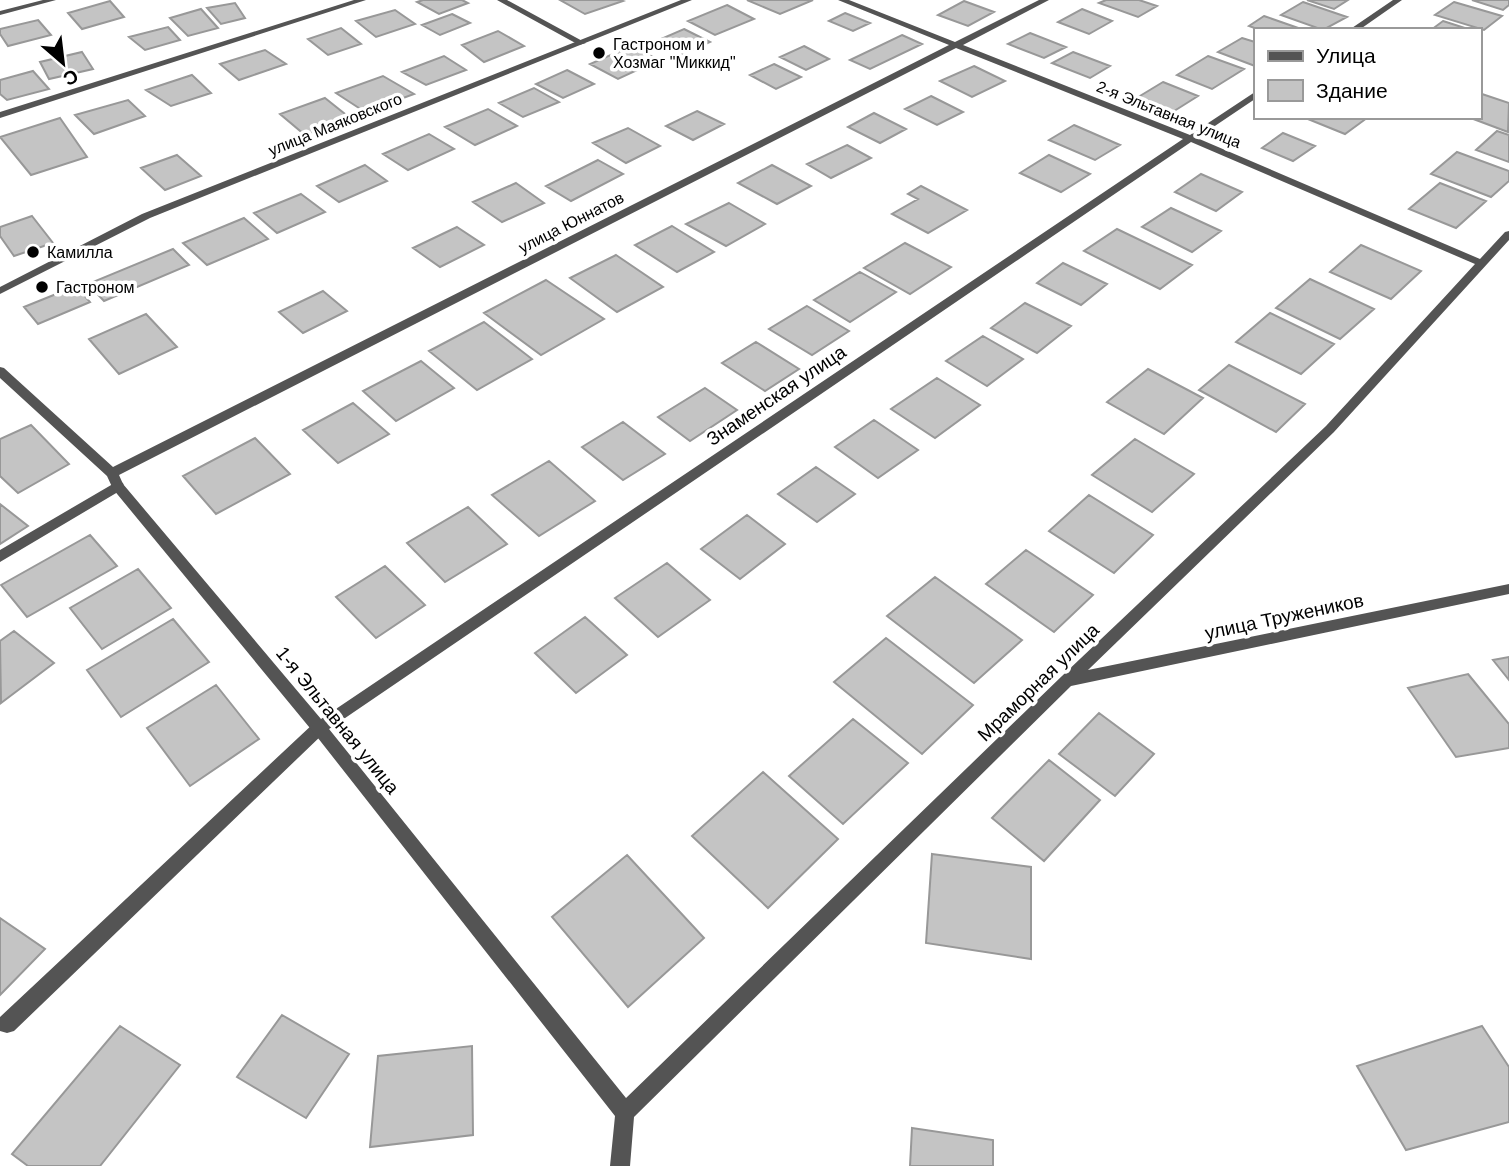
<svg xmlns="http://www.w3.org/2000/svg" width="1509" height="1166" viewBox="0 0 1509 1166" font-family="Helvetica,sans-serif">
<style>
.building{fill:#c4c4c4;stroke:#989898;stroke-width:2}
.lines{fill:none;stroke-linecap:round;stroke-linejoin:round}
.service{fill:#545454;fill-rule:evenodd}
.minor{fill:#545454;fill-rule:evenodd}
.tertiary{fill:#545454;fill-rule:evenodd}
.poi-dot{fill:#000;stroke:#fff;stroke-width:2.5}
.labels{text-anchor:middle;stroke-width:7;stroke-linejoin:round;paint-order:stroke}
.far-poi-label{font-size:16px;fill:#000;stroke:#fff;text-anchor:start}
.far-street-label{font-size:16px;fill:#000;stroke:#fff}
.street-label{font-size:19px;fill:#000;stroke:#fff}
</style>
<rect width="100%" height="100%" fill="#fff"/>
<path class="building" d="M423,0H462L468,3L439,14L417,2Z
M560,0H620L623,1L585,14Z
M747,0H813L780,14Z
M1106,0H1139L1157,6L1138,17L1099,3Z
M1307,0H1348L1334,9Z
M1472,0H1509V5L1503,10Z
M110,1L124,17L82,29L68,13Z
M964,1L994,12L968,26L938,15Z
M1303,2L1347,17L1323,30L1281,15Z
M1454,2L1502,16L1484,30L1435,15Z
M235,3L245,18L221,24L207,8Z
M727,5L754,19L715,35L688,21Z
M201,9L218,28L188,36L170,18Z
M1082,9L1112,21L1089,34L1058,22Z
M395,10L415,24L376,37L356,21Z
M845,13L870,23L853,31L829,21Z
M452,14L470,23L440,35L422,25Z
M1264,16L1304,30H1260L1249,26Z
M38,20L51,35L8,46L0,34V29Z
M1443,21L1471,30H1431Z
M168,27L180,40L145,50L129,37Z
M341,28L361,44L328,55L308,39Z
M684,29L710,42L681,55L654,42Z
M498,31L524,46L484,62L462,45Z
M1030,33L1066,47L1044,58L1008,44Z
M902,35L922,44L870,69L850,60Z
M1242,38L1255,42V66L1218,52Z
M631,46L659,60L618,79L590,64Z
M804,46L829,59L806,70L780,57Z
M265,50L286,64L239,80L220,64Z
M82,52L93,69L49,79L40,62Z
M1073,52L1110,66L1090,78L1052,63Z
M444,56L466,70L426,85L402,72Z
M1208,56L1244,69L1212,89L1177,75Z
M774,64L801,77L776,89L750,75Z
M974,66L1005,81L972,97L940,81Z
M567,70L594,84L563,98L536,84Z
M33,71L49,89L7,100L0,94V80Z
M192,75L211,93L171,106L146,90Z
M383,76L414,94L365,112L336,93Z
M1163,82L1198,96L1171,113L1135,99Z
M534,88L559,102L523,117L499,103Z
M1479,93L1509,103L1508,132L1468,117H1479Z
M931,96L963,112L937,125L905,109Z
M325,98L350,118L305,135L280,114Z
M128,100L145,116L94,134L75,115Z
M488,109L517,126L475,145L445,127Z
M697,111L724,124L693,140L666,126Z
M874,113L906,129L880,143L848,127Z
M1303,117H1366L1367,118L1345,134Z
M60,118L87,157L31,175L0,137Z
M1074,125L1120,145L1095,160L1049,140Z
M628,128L660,146L626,163L593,143Z
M1497,131L1509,135V162L1476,150Z
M1283,133L1315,146L1293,161L1262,148Z
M429,134L454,149L408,170L383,154Z
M847,145L871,158L831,178L807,164Z
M1457,152L1509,171V181L1491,197L1431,174Z
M177,155L201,176L165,190L141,168Z
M1049,155L1090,174L1061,192L1020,173Z
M598,160L623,174L571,201L546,186Z
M365,165L387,181L339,202L317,186Z
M772,165L811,186L777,204L738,183Z
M1201,174L1242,192L1216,211L1175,192Z
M516,183L544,203L502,222L473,202Z
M1440,183L1486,201L1456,228L1409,209Z
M921,186L967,210L928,233L892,214L918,199L908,194Z
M301,194L325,212L277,233L254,213Z
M729,203L765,224L726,246L686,224Z
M1171,208L1221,231L1192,252L1142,227Z
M32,216L53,243L14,256L0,236V227Z
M244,218L268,239L207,265L183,243Z
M672,226L714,252L677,272L635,245Z
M457,227L484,245L440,267L413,248Z
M1117,229L1192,265L1160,289L1084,251Z
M905,243L951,267L910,294L864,268Z
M1361,245L1421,271L1391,299L1330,272Z
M173,249L189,265L104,301L88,284Z
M616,255L663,287L617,312L570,278Z
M1063,263L1107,284L1081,305L1037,283Z
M860,272L896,292L850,322L814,300Z
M1310,279L1374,309L1340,339L1276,308Z
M546,280L604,319L541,355L484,313Z
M76,286L90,302L38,324L24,307Z
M323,291L347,311L303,333L279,312Z
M1025,303L1071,326L1037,353L991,328Z
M807,306L849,331L812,355L769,329Z
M1270,313L1334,344L1301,374L1236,342Z
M146,314L177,347L119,374L89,339Z
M484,322L532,359L477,390L429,351Z
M983,336L1023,359L987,386L946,361Z
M756,342L799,369L765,391L722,363Z
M421,361L454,388L396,421L363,391Z
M1229,365L1305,404L1276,432L1199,390Z
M1148,369L1203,398L1164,434L1107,402Z
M937,378L980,405L935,438L891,409Z
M705,388L737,410L690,441L658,417Z
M353,403L389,434L338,463L303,430Z
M874,420L918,450L878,478L835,447Z
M623,422L665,454L623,480L582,447Z
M31,425L69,464L18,493L0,476V439Z
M255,438L290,474L216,514L183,476Z
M1135,439L1194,474L1152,512L1092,475Z
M549,461L595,501L539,536L492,495Z
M816,467L855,494L817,522L778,494Z
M1089,495L1153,535L1114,573L1049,531Z
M0,504L28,526L0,544Z
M468,507L507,544L445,582L407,543Z
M747,515L785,544L740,579L701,549Z
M90,535L117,566L27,617L1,585Z
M1026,550L1093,595L1054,632L986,584Z
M667,563L710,600L658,637L615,598Z
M385,566L425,605L376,638L336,597Z
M138,569L171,608L102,649L70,608Z
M935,577L1022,640L974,683L887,616Z
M585,617L627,655L576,693L535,653Z
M173,619L209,662L121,717L87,670Z
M14,631L54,663L1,703L0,641Z
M886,638L973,705L922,754L834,682Z
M1509,657V680L1493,660Z
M1468,674L1509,724V748L1456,757L1408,688Z
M216,685L259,739L190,786L147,728Z
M1099,713L1154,754L1115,796L1059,754Z
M853,719L908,763L843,824L789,776Z
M1049,760L1100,800L1044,861L992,818Z
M763,772L838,839L768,908L692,836Z
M932,854L1031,867V959L926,943Z
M627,855L704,938L628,1007L552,917Z
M0,918L45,949L0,995Z
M282,1015L349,1054L306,1118L237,1077Z
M120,1026L180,1065L100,1166H28L12,1154Z
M1482,1026L1509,1067V1122L1406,1150L1357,1066Z
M472,1046L473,1135L370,1147L378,1056Z
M912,1128L993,1140V1166H910Z"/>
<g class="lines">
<path class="service" d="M118,481L123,483L124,486L123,489L0,562V550Z
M319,721L324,723L327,728L324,733L14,1031L7,1033L0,1031V1017L314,723Z"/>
<path class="minor" d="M43,0H56L0,15V11Z
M354,0H366L0,118V112Z
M497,0H507L586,43L579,45Z
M838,0H849L955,42L1039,0H1049L963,45L1190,135L1255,92V99L1197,138L1480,259L1505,232L1509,231V240L1334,432L1088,670L1509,584V594L1071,686L634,1117L630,1166H610L615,1116L314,733L113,489L107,476L0,378V367L4,368L113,467L949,45ZM956,48L1183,139L321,719L123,484L119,475ZM1191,142L1475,264L1326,426L1062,676L626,1098L329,729Z
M1393,0H1402L1359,30H1349Z"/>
<path class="tertiary" d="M681,0H692L150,218L0,294V287L142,214Z"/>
</g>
<g class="poi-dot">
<circle cx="599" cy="53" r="7"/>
<circle cx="33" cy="252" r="7"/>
<circle cx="42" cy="287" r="7"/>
</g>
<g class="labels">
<g class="far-poi-label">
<text x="613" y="50">Гастроном и<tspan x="613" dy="18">Хозмаг "Миккид"</tspan></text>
<text x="47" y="258">Камилла</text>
<text x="56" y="293">Гастроном</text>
</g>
<g class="far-street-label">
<text transform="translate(1169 114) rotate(22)" y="6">2-я Эльтавная улица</text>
<text transform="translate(335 124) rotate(-22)" y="6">улица Маяковского</text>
<text transform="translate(571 222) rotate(-27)" y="6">улица Юннатов</text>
</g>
<g class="street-label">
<text transform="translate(776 395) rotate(-34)" y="7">Знаменская улица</text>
<text transform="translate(1284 616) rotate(-12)" y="7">улица Тружеников</text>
<text transform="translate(1038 682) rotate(-44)" y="7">Мраморная улица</text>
<text transform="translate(338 720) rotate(51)" y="7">1-я Эльтавная улица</text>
</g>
</g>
<rect x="1254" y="28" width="228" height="91" fill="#ffffff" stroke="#999999" stroke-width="2"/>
<rect x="1268" y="51" width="35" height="10" fill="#545454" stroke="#999999" stroke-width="2"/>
<text x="1316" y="63" font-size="21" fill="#000000">Улица</text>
<rect x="1268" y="80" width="35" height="21" fill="#c4c4c4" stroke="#999999" stroke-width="2"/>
<text x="1316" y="98" font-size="21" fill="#000000">Здание</text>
<g transform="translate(63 63) rotate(152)" stroke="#ffffff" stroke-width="5" paint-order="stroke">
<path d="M0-5L12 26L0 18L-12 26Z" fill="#000000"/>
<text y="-10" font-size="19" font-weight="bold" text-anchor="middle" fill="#000000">С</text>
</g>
</svg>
